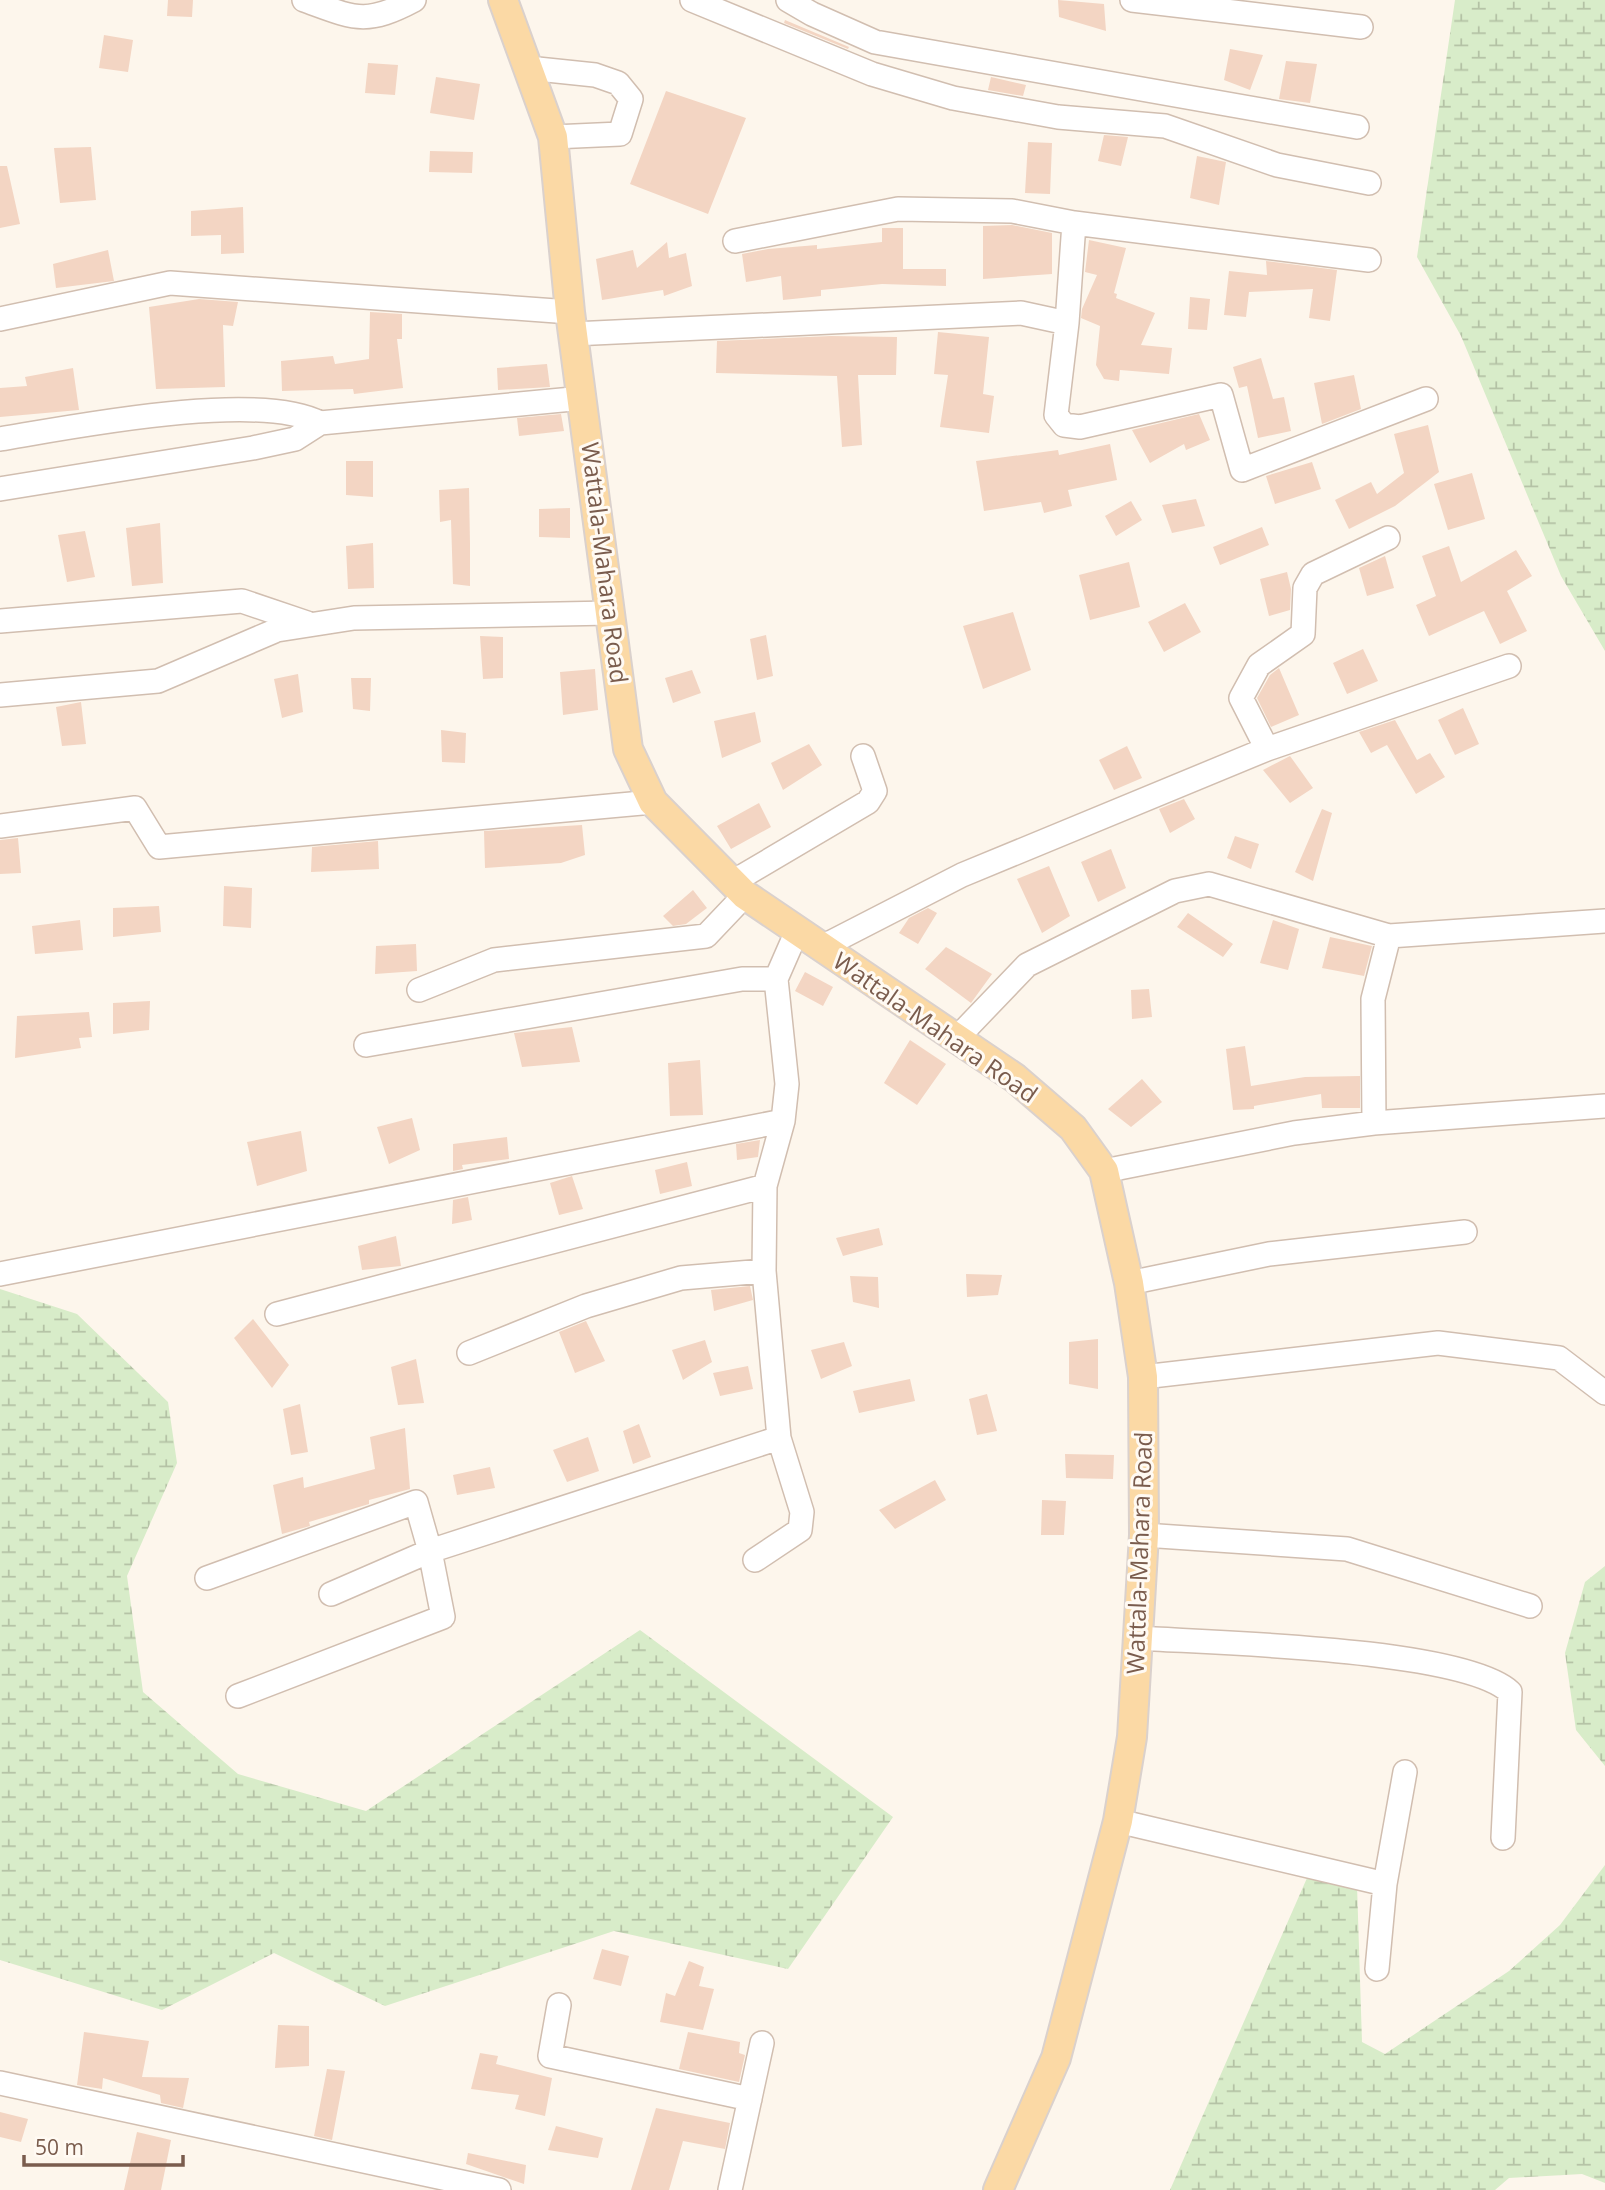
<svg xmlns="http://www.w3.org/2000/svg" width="1605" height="2190" viewBox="0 0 1605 2190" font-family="'Open Sans',sans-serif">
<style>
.wetland{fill:url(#wetland-marsh)}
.building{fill:#f3d5c3}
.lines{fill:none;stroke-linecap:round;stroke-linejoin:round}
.minor-casing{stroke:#d1beb0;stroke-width:26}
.major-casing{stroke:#dad1cd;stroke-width:32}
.minor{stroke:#fff;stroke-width:23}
.major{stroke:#fbd9a5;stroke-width:28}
.labels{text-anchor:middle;stroke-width:6;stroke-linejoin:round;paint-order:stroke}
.street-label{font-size:24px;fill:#7a5c4d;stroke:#fffaf3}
</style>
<defs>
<pattern id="wetland-marsh" width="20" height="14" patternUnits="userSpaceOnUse" patternTransform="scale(1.75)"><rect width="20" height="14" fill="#d8ecc9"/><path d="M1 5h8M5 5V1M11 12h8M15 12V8" fill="none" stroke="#b4c2a5"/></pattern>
</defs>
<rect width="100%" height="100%" fill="#fdf6ec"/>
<path class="wetland" d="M1455,0H1605V651L1561,576L1461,336L1417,257Z
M0,1289L77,1314L168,1402L177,1463L127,1576L143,1692L238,1774L366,1811L640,1630L893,1817L788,1969L614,1931L385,2006L274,1953L162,2010L0,1960Z
M1605,1566V1766L1576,1730L1565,1653L1585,1582Z
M1605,1865V2183L1582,2174L1509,2178L1495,2190H1170L1307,1878L1357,1885L1362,2042L1385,2054L1509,1971L1560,1925Z"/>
<path class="building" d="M168,0H193L192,17L167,16Z
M1058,0L1104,4L1106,31L1059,17Z
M785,20L849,47L848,49L784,23Z
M104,35L133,40L128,72L99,68Z
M1230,49L1263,55L1250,90L1224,80Z
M1286,61L1317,64L1310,103L1279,99Z
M368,63L398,65L395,95L365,93Z
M436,77L480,84L474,120L430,113Z
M991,77L1026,85L1023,96L988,90Z
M666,91L746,118L708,214L630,184Z
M1104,135L1128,137L1121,166L1098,161Z
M1028,142L1052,143L1050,194L1025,193Z
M91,147L96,200L60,203L54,148Z
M430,151L473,152L472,173L429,172Z
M1197,156L1226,162L1219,205L1190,198Z
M0,166H7L20,224L0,228Z
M243,207L244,253L221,254V235L191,236V211Z
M1012,225L1052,233V274L983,279V226Z
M882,228H903V269H946V286L882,284L821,290V296L783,300L781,276L746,282L742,254L768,249L817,245V249L882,242Z
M1089,240L1126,248L1114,293L1117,294L1116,298L1155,313L1141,345L1172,348L1169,374L1120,370L1119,381L1104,379L1096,365L1100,326L1081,318L1082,309L1097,275L1085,272Z
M667,242L669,258L686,253L692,286L664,296L663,290L602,300L596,259L633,250L637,268Z
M108,250L114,281L56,288L53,264Z
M1266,261L1337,270L1330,321L1309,318L1313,289L1249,292L1246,317L1224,315L1229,271L1267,275Z
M1190,297L1210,299L1207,330L1188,329Z
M199,299L238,302L233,326L223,325L225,387L156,389L149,307Z
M370,312L402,314V339H397L403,388L354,394L353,389L282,391L281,361L333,356L335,364L369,359Z
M938,332L989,337L983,394L994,396L989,433L940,427L948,375L934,374Z
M831,336L897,337L896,375H858L862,445L842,447L837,376L716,373L717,341Z
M1261,358L1273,399L1284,397L1291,431L1258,438L1247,386L1239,388L1233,367Z
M547,364L550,387L498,390L497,368Z
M73,368L79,410L0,417V388L27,386L25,377Z
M1354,375L1361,409L1322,424L1314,383Z
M561,414L564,431L519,436L517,418Z
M1199,414L1210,440L1186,450L1184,444L1150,463L1132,430Z
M1428,425L1439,472L1395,506L1349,529L1335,500L1371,482L1377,494L1404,473L1394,434Z
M1110,444L1117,480L1068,490L1072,506L1044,513L1041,502L984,511L976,461L1058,450L1059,455Z
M346,461H373V497L346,495Z
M1312,462L1321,489L1275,504L1266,476Z
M1472,473L1485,519L1448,530L1434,484Z
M469,488L470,544V586L453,584L451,520L440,522L439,490Z
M1196,499L1205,526L1172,533L1162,505Z
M1131,501L1142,520L1116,536L1105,516Z
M570,508V538L539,537V509Z
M160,523L163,583L132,586L126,528Z
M1262,527L1269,545L1220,565L1213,547Z
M85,531L95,577L67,582L58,535Z
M373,543L374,588L348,589L346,546Z
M1449,546L1461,582L1516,550L1532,576L1507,591L1527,631L1500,644L1484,611L1429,636L1416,605L1436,596L1422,556Z
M1385,556L1394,588L1367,596L1359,568Z
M1129,562L1140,607L1090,620L1079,575Z
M1287,572L1291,589L1290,610L1269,616L1260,579Z
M1185,603L1201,632L1164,652L1148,622Z
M1013,612L1031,670L983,689L963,626Z
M766,635L773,676L757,680L750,639Z
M480,636L503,637V678L483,679Z
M1363,649L1378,681L1347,694L1333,663Z
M1279,668L1299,715L1271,727L1257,698L1270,675Z
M595,669L598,710L563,715L560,672Z
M692,670L701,693L673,703L665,678Z
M298,674L303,712L282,718L274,679Z
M351,678H371L370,711L353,709Z
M81,702L86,744L62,746L56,707Z
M1463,708L1479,744L1455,755L1438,720Z
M755,712L761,742L722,758L714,721Z
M1395,720L1417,760L1430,753L1445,777L1416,794L1387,745L1371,753L1359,732Z
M441,730L466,733L465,763L442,762Z
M809,744L822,765L783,790L771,763Z
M1127,746L1142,778L1114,790L1099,760Z
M1290,756L1313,788L1290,803L1263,770Z
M1184,799L1195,819L1170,833L1159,809Z
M759,803L771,827L731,849L717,826Z
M1322,809L1332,813L1313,881L1295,872Z
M582,825L585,855L561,863L485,868L484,831Z
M1235,836L1259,844L1251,869L1227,858Z
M18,838L21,873L0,874V840Z
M378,841L379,869L311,872L312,847Z
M1111,849L1126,888L1098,902L1081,862Z
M1049,866L1070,916L1042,933L1017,879Z
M224,886L252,888L251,928L223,926Z
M693,890L707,908L686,924L673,926L663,916Z
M159,906L161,932L113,937V908Z
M928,908L937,913L918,944L899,933L909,918Z
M1188,913L1233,944L1223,957L1177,927Z
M80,920L83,950L35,954L32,926Z
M1273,920L1299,929L1288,970L1260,963Z
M1330,937L1372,946L1364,976L1322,968Z
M416,944L417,971L375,974L376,946Z
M946,947L992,974L971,1003L925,969Z
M805,972L833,987L823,1006L795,991Z
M1149,989L1152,1017L1132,1019L1131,990Z
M150,1001L149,1030L113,1034V1003Z
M89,1012L92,1037L79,1038L81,1048L15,1058L17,1016Z
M572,1027L580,1062L522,1067L514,1033Z
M910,1040L946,1064L917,1105L884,1083Z
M1245,1046L1251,1086L1305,1077L1360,1076V1108H1322L1321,1094L1254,1106V1109L1233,1110L1226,1049Z
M700,1060L703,1115L670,1116L668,1063Z
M1142,1079L1162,1102L1131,1127L1108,1109Z
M412,1118L420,1150L389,1164L377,1127Z
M301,1131L307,1171L257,1186L247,1142Z
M507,1137L509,1159L462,1165L463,1169L453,1171V1144Z
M760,1140L758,1157L737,1160L736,1144Z
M687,1162L692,1186L660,1194L655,1170Z
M572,1176L583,1209L559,1215L550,1183Z
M468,1197L472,1220L452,1224L453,1200Z
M879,1228L883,1245L843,1256L836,1238Z
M396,1236L401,1266L362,1270L358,1246Z
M966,1274L1002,1275L998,1295L967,1297Z
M850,1276L878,1277L879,1308L853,1302Z
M750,1286L753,1300L714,1311L711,1290Z
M253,1319L289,1365L272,1388L234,1338Z
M586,1321L605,1361L575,1373L559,1332Z
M1098,1339V1389L1069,1384V1342Z
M705,1340L712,1362L683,1380L672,1350Z
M844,1342L852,1366L821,1379L811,1350Z
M416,1359L424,1403L398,1405L391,1367Z
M748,1366L753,1389L720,1396L713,1373Z
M910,1379L915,1401L859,1413L853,1391Z
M987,1394L997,1431L977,1435L969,1399Z
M300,1404L308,1452L291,1455L283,1409Z
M639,1424L651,1457L633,1464L623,1431Z
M405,1428L410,1489L369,1500V1504L309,1522L310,1526L282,1534L273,1485L303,1477L304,1488L375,1469L370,1437Z
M588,1437L599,1471L567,1482L553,1450Z
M1065,1454L1114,1455L1113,1479L1066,1478Z
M490,1467L495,1488L457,1495L453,1475Z
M935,1480L946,1500L895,1529L879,1510Z
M1042,1500L1066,1501L1064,1535H1041Z
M602,1949L629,1956L621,1986L593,1979Z
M689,1961L704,1967L699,1986L714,1989L703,2030L660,2022L666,1993L675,1996Z
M278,2025L309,2026V2066L275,2068Z
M84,2032L149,2041L142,2077L189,2078L183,2108L161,2103L160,2095L103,2078L102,2089L77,2085Z
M688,2032L740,2042L739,2053L745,2055L739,2082L679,2069Z
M480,2053L498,2056L496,2064L552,2078L545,2116L515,2109L519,2095L471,2089Z
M327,2069L345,2071L332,2140L314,2136Z
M656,2108L730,2123L725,2149L683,2141L669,2190H631Z
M0,2112L28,2119L21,2142L0,2137Z
M556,2126L603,2138L598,2158L548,2150Z
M137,2132L171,2140L161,2190H124Z
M468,2153L526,2165L524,2184L466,2164Z"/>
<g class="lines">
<g class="minor-casing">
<path id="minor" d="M304,0C354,18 365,26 414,0
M692,0L872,74L953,98L1058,117L1165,126L1277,165L1369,183
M788,0L812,14L875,42L1357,127
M1132,0L1361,27
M528,68L595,75L618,83L631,99L620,134L553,137
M735,241L898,209L1012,211L1074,223
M0,319L170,283L570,312
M1067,323L1056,415L1064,425L1080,427L1221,395L1242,470L1426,399
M573,334L1021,313L1067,323L1074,223L1369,260
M0,439C72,427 258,390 320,423
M0,489L253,448L295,439L320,423L583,398
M0,621L242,601L307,623
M0,695L158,681L277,630L354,618L611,613
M1267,749L1241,698L1259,665L1303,634L1305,588L1313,574L1388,538
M0,826L135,808L159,847L653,802
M731,883L868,802L875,791L863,756
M820,948L962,875L1267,749L1509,666
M419,990L494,960L706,936L745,895
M957,1038L1027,965L1175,891L1209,884L1389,936L1605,921
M366,1045L742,979H776
M1374,1123L1373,999L1389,936
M1104,1171L1294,1133L1374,1123L1605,1106
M0,1274L783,1121
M1129,1283L1269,1254L1465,1232
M277,1314L765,1186
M469,1353L586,1306L681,1278L764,1271
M1143,1377L1438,1343L1559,1358L1605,1393
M1144,1535L1347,1549L1530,1606
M755,1560L800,1530L802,1512L779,1438L764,1271L765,1186L783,1121L787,1084L776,979L797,931
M207,1578L416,1502L430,1551L443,1617L238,1696
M331,1594L430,1551L779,1438
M1138,1638C1213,1643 1462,1648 1510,1692L1503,1838
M1118,1821L1385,1884
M1377,1969L1385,1884L1405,1772
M559,2005L550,2056L750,2099
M0,2083L499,2190
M730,2190L762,2043"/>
</g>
<g class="major-casing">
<path id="major" d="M503,0L553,137L570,312L628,749L653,802L745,895L1015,1078L1073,1128L1104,1171L1129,1283L1143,1377L1144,1535L1132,1737L1118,1821L1056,2058L998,2190"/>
</g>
<use href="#minor" class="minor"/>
<use href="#major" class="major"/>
</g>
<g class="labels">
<g class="street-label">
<text transform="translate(604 563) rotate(83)" y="8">Wattala-Mahara Road</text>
<text transform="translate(935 1028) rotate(35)" y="8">Wattala-Mahara Road</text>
<text transform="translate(1140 1553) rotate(-88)" y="8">Wattala-Mahara Road</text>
</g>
</g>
<path d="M24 2155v10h159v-10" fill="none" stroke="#7a5c4d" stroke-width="3.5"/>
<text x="35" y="2155" font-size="21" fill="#7a5c4d" stroke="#fffaf3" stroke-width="5" paint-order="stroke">50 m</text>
</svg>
